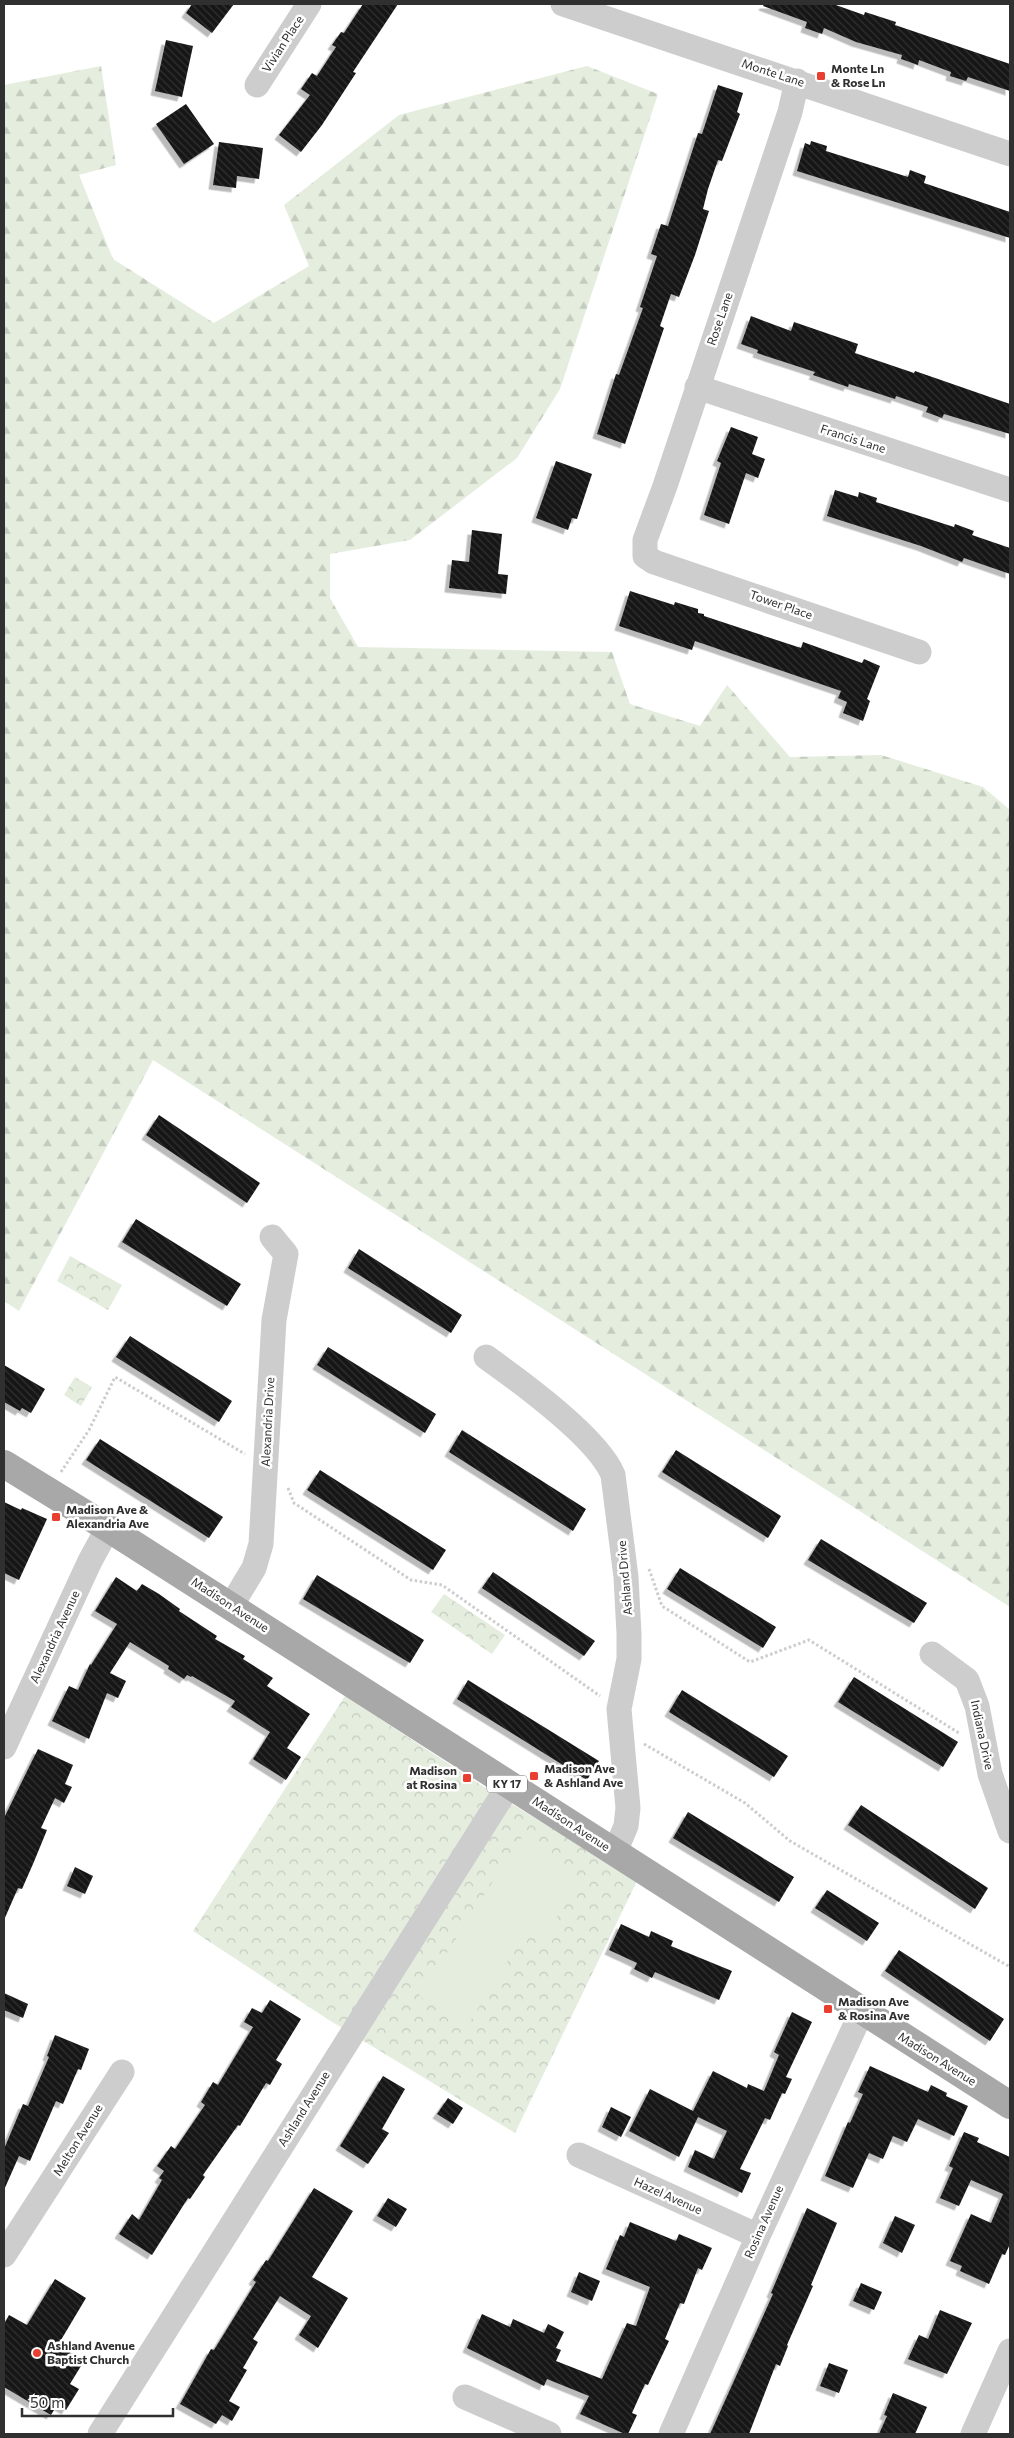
<svg xmlns="http://www.w3.org/2000/svg" width="1014" height="2438" viewBox="0 0 1014 2438" font-family="Commissioner,sans-serif">
<style>
.forest{fill:url(#forest-firs)}
.park{fill:url(#park-crowns)}
.pitch{fill:#e4edde}
.building{fill:url(#building-back-hatch);filter:url(#shadow)}
.lines{fill:none;stroke-linecap:round;stroke-linejoin:round}
.path{stroke:#cdcdcd;stroke-width:3;stroke-dasharray:2.5 2.5;stroke-linecap:butt}
.minor{stroke:#cdcdcd;stroke-width:25}
.major{stroke:#a8a8a8;stroke-width:28}
.poi-dot{fill:#e93f30;stroke:#fff;stroke-width:2}
.labels{text-anchor:middle;stroke-width:5;stroke-linejoin:round;paint-order:stroke}
.shield{fill:#fff;stroke:#6e6e6e;stroke-width:1}
.shield-label{font-size:11px;font-weight:bold;fill:#303030}
.street-label{font-size:12px;fill:#303030;stroke:#fff}
.poi-label{font-size:12px;font-weight:bold;fill:#303030;stroke:#fff;text-anchor:start}
</style>
<defs>
<pattern id="forest-firs" width="22" height="20" patternUnits="userSpaceOnUse" patternTransform="scale(1.25)"><rect width="22" height="20" fill="#e4edde"/><path d="M5 1l3.5 6h-7zM16 11l3.5 6h-7z" fill="#c4ccbf"/></pattern>
<pattern id="park-crowns" width="20" height="18" patternUnits="userSpaceOnUse" patternTransform="scale(1.25)"><rect width="20" height="18" fill="#e4edde"/><path d="M2 6a3 3 0 1 1 6 0M12 15a3 3 0 1 1 6 0" fill="none" stroke="#c4ccbf"/></pattern>
<pattern id="building-back-hatch" width="6" height="6" patternUnits="userSpaceOnUse" patternTransform="scale(1.25)"><rect width="6" height="6" fill="#171717"/><path d="M-1 5l2 2M0 0l6 6M5-1l2 2" fill="none" stroke="#303030"/></pattern>
<filter id="shadow"><feDropShadow dx="-4.5" dy="4.5" stdDeviation="0" flood-color="#0004"/></filter>
</defs>
<rect width="100%" height="100%" fill="#fff"/>
<path class="forest" d="M101,66L116,165L79,175L113,259L214,323L309,266L284,205L399,115L587,66L658,94L560,389L517,458L410,540L330,554V598L358,647L612,652L630,704L700,726L727,685L790,757L881,755L983,787L1010,810V1607L153,1060L19,1311L4,1301V85Z"/>
<path class="park" d="M70,1256L122,1285L108,1310L57,1281Z
M75,1377L92,1387L81,1406L64,1395Z
M444,1594L505,1635L492,1654L431,1612Z
M345,1696L481,1785L637,1881L515,2133L329,2020L193,1931Z"/>
<path class="pitch" d="M521,1838L582,1879L542,1940L527,1930L467,2026L419,1996Z"/>
<path class="building" d="M192,4H234L212,33L186,13Z
M363,4H398L353,72L356,73L322,125L301,152L279,135L310,95L301,89L312,73L317,76L336,47L332,45L341,32L344,33Z
M764,4H833L864,15L865,12L896,22L895,25L1010,64V91L968,77L966,81L950,76L951,72L919,60L918,65L901,59L902,55L856,42L824,28L822,34L805,28L807,22L763,6Z
M166,40L193,46L182,97L155,91Z
M718,85L743,93L737,112L740,114L722,161L718,160L708,189L703,209L709,211L695,255L679,297L671,294L660,326L664,328L625,444L597,434L616,374L619,375L643,308L640,307L657,256L651,254L661,224L668,226L698,133L702,134Z
M186,104L214,144L184,164L156,124Z
M811,141L827,146L826,151L908,177L910,170L926,176L924,183L1010,212V238L797,171L805,143L810,145Z
M219,142L263,148L259,179L237,176L236,188L213,185Z
M751,316L791,331L794,322L858,344L855,353L914,373L915,371L1010,404V434L944,414L942,418L926,412L928,407L896,396L895,399L849,384L848,387L813,375L815,372L757,353L758,350L741,344Z
M731,427L758,437L752,454L765,459L758,478L746,473L729,524L704,515L721,463L717,461Z
M556,461L592,474L577,519L572,518L568,530L536,518Z
M835,490L858,497L859,492L877,498L876,502L954,527L955,524L974,531L972,535L1010,548V574L964,558L962,562L921,546L827,516Z
M472,530L502,534L498,574L508,575L506,594L449,588L452,560L469,562Z
M630,591L674,605L675,602L698,609V613L704,614V616L801,648L803,642L862,663L864,659L880,666L867,699L870,701L863,721L843,713L847,702L838,698L841,691L695,641L692,650L619,626Z
M159,1115L260,1183L247,1203L146,1135Z
M136,1219L241,1284L227,1306L122,1242Z
M359,1249L462,1315L451,1333L348,1268Z
M130,1336L232,1401L219,1422L116,1357Z
M328,1347L436,1414L425,1433L317,1365Z
M4,1365L45,1389L31,1413L22,1408L20,1411L4,1402Z
M462,1430L586,1509L573,1531L449,1452Z
M100,1439L223,1517L209,1538L86,1460Z
M676,1450L781,1516L768,1538L662,1472Z
M320,1470L446,1550L433,1570L307,1490Z
M4,1502L21,1510L22,1508L47,1519L19,1580L4,1573Z
M821,1539L927,1603L914,1623L808,1560Z
M680,1568L776,1627L763,1648L667,1589Z
M493,1572L595,1641L584,1656L482,1588Z
M317,1575L424,1640L410,1663L303,1599Z
M116,1577L137,1591L142,1584L159,1594L180,1609L179,1611L217,1636L215,1639L245,1656L243,1659L273,1678L267,1686L310,1714L287,1748L301,1757L286,1780L253,1759L270,1732L231,1707L235,1701L192,1676L191,1677L187,1675L184,1679L168,1669L169,1666L130,1642L110,1673L126,1681L118,1698L107,1693L89,1739L52,1721L69,1686L78,1690L90,1664L91,1665L117,1624L95,1611Z
M854,1677L958,1742L943,1767L838,1702Z
M468,1680L599,1761L587,1780L457,1699Z
M682,1690L788,1756L774,1777L669,1712Z
M38,1749L73,1765L65,1784L72,1787L64,1803L55,1798L41,1828L47,1830L33,1864L22,1889L18,1888L4,1920V1818Z
M861,1805L988,1888L975,1909L848,1825Z
M688,1812L794,1877L779,1902L673,1838Z
M75,1867L93,1876L85,1894L67,1886Z
M827,1890L879,1923L867,1941L815,1908Z
M621,1924L649,1937L651,1931L673,1941L671,1946L732,1971L719,2000L655,1972L652,1978L634,1969L637,1963L609,1950Z
M899,1950L1004,2019L990,2041L885,1971Z
M4,1993L28,2004L23,2018L4,2010Z
M270,2000L301,2019L276,2060L282,2064L270,2085L266,2083L240,2126L238,2125L203,2175L205,2177L190,2199L188,2198L152,2255L119,2234L132,2214L139,2220L162,2180L159,2178L164,2171L157,2166L171,2146L175,2149L205,2105L201,2102L213,2082L218,2085L253,2027L244,2022L252,2008L262,2013Z
M792,2012L812,2022L786,2077L792,2079L785,2094L782,2093L770,2120L765,2118L740,2169L751,2173L742,2193L688,2167L695,2150L714,2159L727,2131L698,2117L679,2157L629,2131L650,2089L693,2111L713,2071L747,2088L748,2084L764,2091L779,2055L774,2052Z
M55,2035L89,2049L81,2070L78,2069L63,2104L56,2101L30,2161L19,2156L4,2190V2149L23,2104L28,2106L49,2057L47,2056Z
M870,2066L928,2092L931,2085L947,2093L946,2096L968,2106L954,2136L918,2119L907,2142L893,2136L883,2159L869,2153L853,2188L825,2176L848,2122L850,2123L863,2094L858,2092Z
M383,2076L405,2089L382,2129L389,2133L368,2164L340,2146Z
M448,2098L463,2108L453,2124L437,2114Z
M611,2107L631,2117L621,2137L602,2127Z
M964,2132L979,2138L977,2142L1010,2157V2244L1005,2255L1002,2254L989,2284L960,2271L962,2266L950,2261L971,2214L991,2223L1003,2194L971,2180L959,2206L940,2198L953,2168L949,2166Z
M314,2188L353,2211L312,2277L348,2298L318,2348L299,2335L311,2316L280,2296L253,2339L258,2342L243,2368L247,2370L229,2401L240,2407L232,2421L222,2415L216,2424L180,2404L211,2349L214,2350L256,2282L253,2280L266,2260L268,2261Z
M388,2198L407,2209L396,2227L377,2216Z
M807,2208L837,2223L811,2285L813,2286L787,2345L788,2346L780,2366L776,2364L749,2434H710L760,2323L773,2294L771,2293Z
M895,2216L915,2225L902,2253L883,2243Z
M630,2222L676,2241L679,2234L712,2248L702,2270L698,2268L684,2304L680,2303L665,2339L669,2341L648,2385L645,2384L632,2413L637,2415L628,2434H625L580,2414L589,2396L547,2379L544,2386L467,2348L482,2314L510,2327L513,2319L544,2333L548,2324L564,2332L556,2348L561,2350L556,2361L602,2379L627,2323L636,2326L650,2287L606,2269L620,2235L624,2237Z
M579,2272L600,2281L592,2301L571,2292Z
M55,2279L86,2298L58,2345L84,2361L70,2384L79,2389L66,2410L57,2405L51,2415L4,2387V2324L9,2315L27,2325Z
M861,2283L882,2292L874,2310L853,2301Z
M940,2310L972,2323L947,2374L908,2359L919,2335L928,2339Z
M829,2363L848,2370L839,2393L820,2386Z
M893,2393L927,2407L915,2434H879L887,2416L884,2415Z"/>
<g class="lines">
<path class="path" d="M61,1472L89,1430L115,1377L245,1454
M288,1488L294,1503L411,1580L442,1585L600,1696
M649,1569L662,1606L750,1662L809,1640L959,1733
M644,1744L745,1803L790,1841L1010,1967"/>
<path class="minor" d="M563,4L1010,154
M797,81L790,112L665,486L645,540V556L654,562L919,652
M257,85L309,4
M697,387L1010,490
M486,1357C521,1382 598,1438 613,1475L626,1577L629,1634V1659L619,1709L628,1808L626,1826L615,1852
M231,1606L254,1568L261,1544L274,1320L286,1254L272,1237
M932,1654L967,1680L977,1706L990,1774L1010,1831
M4,1747L90,1561L108,1528
M579,2155L758,2236
M4,2255L122,2072
M465,2397L549,2434
M100,2434L509,1785
M671,2434L758,2236L862,2011
M973,2434L1010,2351"/>
<path class="major" d="M4,1464L108,1528L1010,2105"/>
</g>
<g class="poi-dot">
<rect x="816" y="71" width="10" height="10" rx="2.5"/>
<rect x="51" y="1512" width="10" height="10" rx="2.5"/>
<rect x="529" y="1771" width="10" height="10" rx="2.5"/>
<rect x="462" y="1773" width="10" height="10" rx="2.5"/>
<rect x="823" y="2004" width="10" height="10" rx="2.5"/>
<circle cx="37" cy="2353" r="5"/>
</g>
<g class="labels">
<rect class="shield" x="487" y="1775.5" width="40" height="17" rx="4"/>
<g class="shield-label">
<text x="507" y="1788">KY 17</text>
</g>
<g class="street-label">
<text transform="translate(283 44) rotate(-57)" y="4">Vivian Place</text>
<text transform="translate(773 73) rotate(18)" y="4">Monte Lane</text>
<text transform="translate(720 319) rotate(-71)" y="4">Rose Lane</text>
<text transform="translate(853 439) rotate(18)" y="4">Francis Lane</text>
<text transform="translate(781 605) rotate(19)" y="4">Tower Place</text>
<text transform="translate(268 1422) rotate(-87)" y="4">Alexandria Drive</text>
<text transform="translate(625 1578) rotate(-95)" y="4">Ashland Drive</text>
<text transform="translate(230 1605) rotate(33)" y="4">Madison Avenue</text>
<text transform="translate(55 1637) rotate(-65)" y="4">Alexandria Avenue</text>
<text transform="translate(982 1735) rotate(78)" y="4">Indiana Drive</text>
<text transform="translate(571 1824) rotate(33)" y="4">Madison Avenue</text>
<text transform="translate(937 2059) rotate(32)" y="4">Madison Avenue</text>
<text transform="translate(304 2109) rotate(-58)" y="4">Ashland Avenue</text>
<text transform="translate(78 2140) rotate(-58)" y="4">Melton Avenue</text>
<text transform="translate(668 2196) rotate(24)" y="4">Hazel Avenue</text>
<text transform="translate(764 2222) rotate(-66)" y="4">Rosina Avenue</text>
</g>
<g class="poi-label">
<text x="831" y="73">Monte Ln<tspan x="831" dy="14">&amp; Rose Ln</tspan></text>
<text x="66" y="1514">Madison Ave &amp;<tspan x="66" dy="14">Alexandria Ave</tspan></text>
<text x="544" y="1773">Madison Ave<tspan x="544" dy="14">&amp; Ashland Ave</tspan></text>
<text x="457" y="1775" text-anchor="end">Madison<tspan x="457" dy="14">at Rosina</tspan></text>
<text x="838" y="2006">Madison Ave<tspan x="838" dy="14">&amp; Rosina Ave</tspan></text>
<text x="47" y="2350">Ashland Avenue<tspan x="47" dy="14">Baptist Church</tspan></text>
</g>
</g>
<rect width="1014" height="2438" fill="none" stroke="#303030" stroke-width="10"/>
<path d="M22 2408v8h151v-8" fill="none" stroke="#303030" stroke-width="2.5"/>
<text x="30" y="2408" font-size="15" fill="#303030" stroke="#ffffff" stroke-width="4" paint-order="stroke">50 m</text>
</svg>
